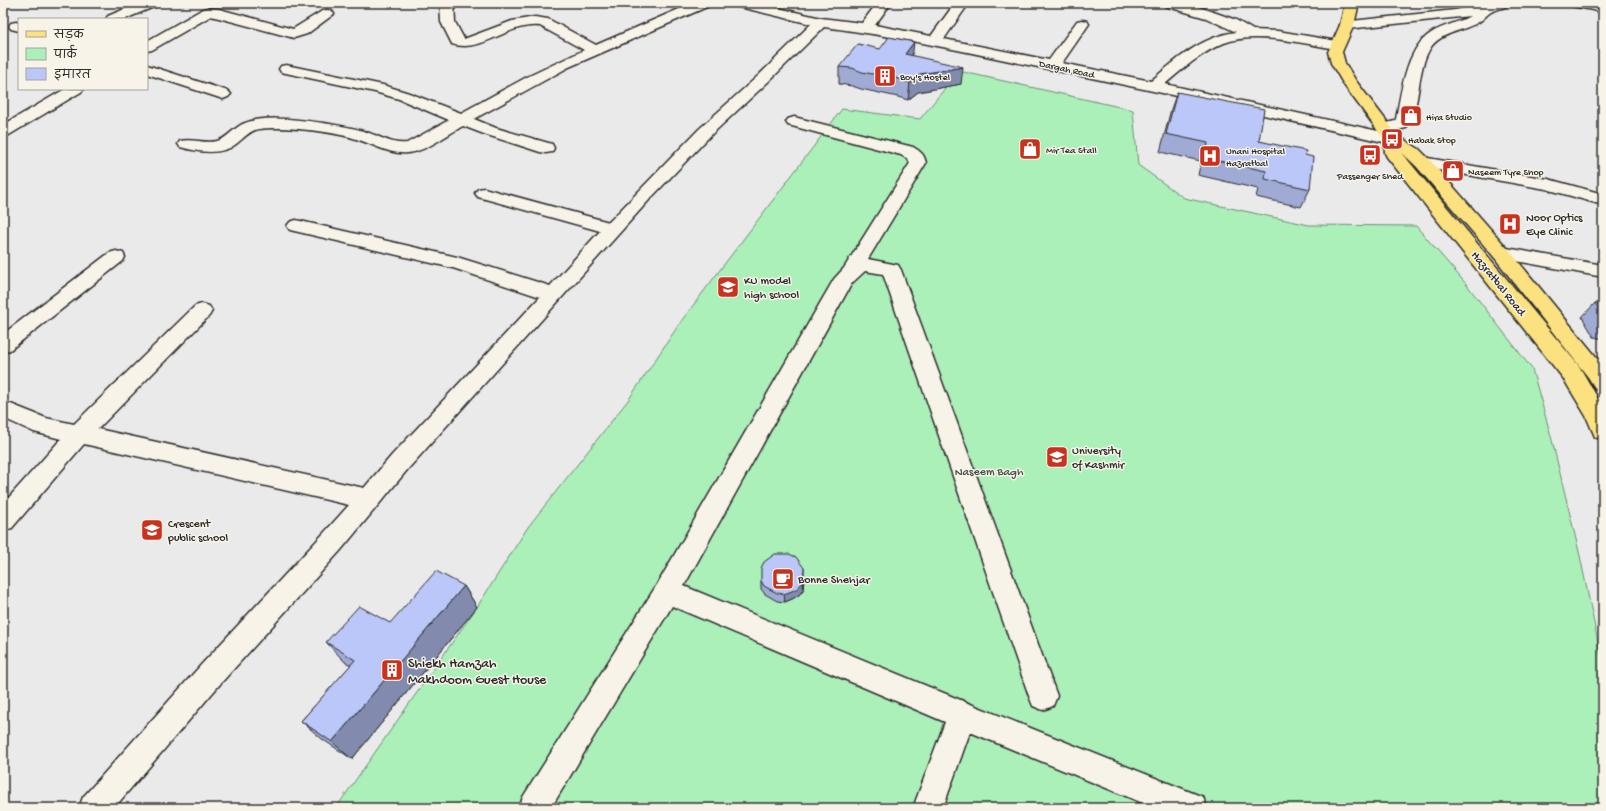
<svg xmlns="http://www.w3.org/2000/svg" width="1606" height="811" viewBox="0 0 1606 811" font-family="'Gochi Hand','Playpen Sans Deva',sans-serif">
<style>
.green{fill:#abefb9;stroke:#6b8d72}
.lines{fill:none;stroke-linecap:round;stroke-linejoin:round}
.minor-casing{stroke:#2b2b2b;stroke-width:3}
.major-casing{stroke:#2b2b2b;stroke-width:3}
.minor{fill:#f7f3e8;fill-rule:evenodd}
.major{fill:#fbe180;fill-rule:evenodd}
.wall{fill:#a0abd5;stroke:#2b2b2b}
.shaded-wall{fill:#828bae;stroke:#2b2b2b}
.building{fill:#bac7f8;stroke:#2b2b2b}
.labels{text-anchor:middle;stroke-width:3;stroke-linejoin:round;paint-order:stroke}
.far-street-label{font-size:10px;fill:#2b2b2b;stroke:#f7f3e8}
.far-poi-label{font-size:10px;fill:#2b2b2b;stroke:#f7f3e8;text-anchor:start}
.poi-label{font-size:12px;fill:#2b2b2b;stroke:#f7f3e8;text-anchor:start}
.street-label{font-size:12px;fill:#2b2b2b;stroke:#f7f3e8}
.park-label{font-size:12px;fill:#455247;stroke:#f7f3e8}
.near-poi-label{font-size:14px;fill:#2b2b2b;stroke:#f7f3e8;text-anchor:start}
</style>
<rect width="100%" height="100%" fill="#ebeaeb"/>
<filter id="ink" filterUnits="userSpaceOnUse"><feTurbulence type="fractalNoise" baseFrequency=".025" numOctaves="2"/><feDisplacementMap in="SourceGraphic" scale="8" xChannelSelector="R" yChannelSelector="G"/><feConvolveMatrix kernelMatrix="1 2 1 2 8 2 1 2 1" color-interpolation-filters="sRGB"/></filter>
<g filter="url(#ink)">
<path class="green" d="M959,71L1133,110L1138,165L1184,198L1309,225L1416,226L1467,285L1532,369L1551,436L1580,556L1603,666V808H336L477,607L528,527L629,399L682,320L842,109L920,119Z"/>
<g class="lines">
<g class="minor-casing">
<path id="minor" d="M139,3H158L156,6L125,19H106L108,16Z
M440,3H454L455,22L464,39L512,21L535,17L548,19L596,45L693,3H711L709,6L569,67L474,119L496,128L552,144L554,148L552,152L546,153L540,152L484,134L463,126C448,134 425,152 408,153C389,155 371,143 353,138C328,131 284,126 259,129C250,130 243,139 236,144C221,156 198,152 180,147L178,144L180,141C192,138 205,144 217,141C227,139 234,127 245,123C264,114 309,121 330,124C342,126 355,128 366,132C380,136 392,145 407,143L449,120L399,99L375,92L281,72L279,69L281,66L286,65L383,85L409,93L461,113L527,77L584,50L540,26C508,22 483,54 452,44L441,22Z
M733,3H757L821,18L862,23L877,3H891L875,25L931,36L955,3H969L944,39L1049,60L1077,21L1082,20L1087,21L1089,24L1062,63L1151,81C1176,60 1202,36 1236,32L1206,18L1165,6L1163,3H1185L1205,9L1236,20L1253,30L1278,31L1337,41L1342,42L1344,45L1342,48L1337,49C1304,44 1256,31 1224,43C1202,52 1183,69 1165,84L1378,131L1376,128L1378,125L1395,121L1396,119C1401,93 1406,48 1431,33C1443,25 1458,23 1470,16L1347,29L1342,28L1340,25L1342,22L1455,10L1492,3H1510C1505,10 1497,8 1491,12C1486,15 1482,21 1477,23C1462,31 1441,33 1431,47C1415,71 1422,108 1406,128L1385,133L1398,136L1400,139L1398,142L1392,144C1274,117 1156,91 1038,67C967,52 896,36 824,27L769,81L711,135L650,199L408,469L341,550L221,683L114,808H79L83,797L201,665L323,534L349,505L84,444L12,528L3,531V504L61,439L34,432L3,418V401L46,418L74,424L195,306L202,304L209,306L212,311L209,316L98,429L364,488L392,455L540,297L453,268L290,230L287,226L290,222L296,220L457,257L550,286L600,231L478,197L475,193L478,189L484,188L609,222L699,129L759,75L811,24L735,6Z
M1570,3L1603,4V12L1572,6Z
M208,8L219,9L293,29L322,11L327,10L332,11L334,14L307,34L294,38L211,16L152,50L147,51V41L203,9Z
M16,22L19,23V31L11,29L9,26L11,23Z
M147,65L228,91L231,94L228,97L223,99L147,74Z
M65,89H84L81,92L9,135L3,137V125Z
M794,117L913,147C921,152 924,154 926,163L868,259L898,265L901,270L1057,696L1053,706L1043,710L1033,706L1029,696L883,274L865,271L852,283L684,586L963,701L1203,797L1207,808H1155L970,732L943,808H913L945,722L672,606L551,808H519L523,797L658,583L834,279L844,268L910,163L908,159L901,155L788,125L786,122L788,119Z
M1422,157L1548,179L1603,194V205L1546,189L1416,166L1414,162L1416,158Z
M1501,247L1603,265V277L1494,257L1492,253L1494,249Z
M116,251L123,253L125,257L123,261L10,350L3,352V334L109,253Z"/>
</g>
<g class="major-casing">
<path id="major" d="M1345,3H1359L1354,25L1342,52L1345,63L1356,81L1398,136L1419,149L1428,158L1508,249L1603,365V390L1595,388L1588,377L1494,257L1416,166L1402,153L1579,366L1603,407V440L1595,437L1586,416L1563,378L1387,157L1385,153L1384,139L1344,85L1331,63L1328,52L1340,25Z"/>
</g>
<use href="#minor" class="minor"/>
<use href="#major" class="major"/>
</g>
<path class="wall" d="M880,49L913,56L961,84L918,92L908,100L898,97L861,89L852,86L839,84V67Z
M1177,92L1259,141L1305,155L1310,189L1301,207L1256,197L1258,189L1198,175L1201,161L1160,152L1171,109Z
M1595,303L1603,304V339L1594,337L1582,317Z
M804,576L803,590L799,595L792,599L785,602L777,601L765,594L761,589V581Z
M464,586L477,607L352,759L322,739L301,721L351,665L345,662L326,642L390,623Z"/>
<path class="shaded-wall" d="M914,42L912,59L905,54Z
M963,67L961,84L918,92L908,100L910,83L920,74Z
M804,568V576L803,590L799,595L792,599L785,602L784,594Z
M464,586L477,607L352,759L332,742Z"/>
<path class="building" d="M889,37L914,42L905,54L963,67L920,74L910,83L899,79L862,72L852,68L839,67L858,44L880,49Z
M1177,92L1264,109L1259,141L1306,151L1305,155L1313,157L1310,189L1265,179L1266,171L1205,158L1208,143L1166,134Z
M1595,303L1603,304V316Z
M775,554H789L796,557L804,568L803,582L798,588L792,591L784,594L777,593L764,586L761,581V568L764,562Z
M436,571L464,586L332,742L301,721L355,660L326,642L359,606L390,623Z"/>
</g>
<defs>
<g id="building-square" transform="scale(1.15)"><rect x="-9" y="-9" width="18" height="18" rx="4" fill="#c8321e" stroke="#f7f3e8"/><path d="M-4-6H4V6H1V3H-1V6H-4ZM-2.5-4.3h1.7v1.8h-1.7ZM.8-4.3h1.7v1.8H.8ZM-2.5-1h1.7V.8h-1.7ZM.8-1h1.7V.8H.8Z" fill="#fff"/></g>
<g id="shop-square" transform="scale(1.15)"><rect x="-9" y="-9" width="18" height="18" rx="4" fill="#c8321e" stroke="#f7f3e8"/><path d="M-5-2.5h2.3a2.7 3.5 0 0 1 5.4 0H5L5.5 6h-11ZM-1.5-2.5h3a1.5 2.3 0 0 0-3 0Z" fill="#fff"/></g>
<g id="bus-square" transform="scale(1.15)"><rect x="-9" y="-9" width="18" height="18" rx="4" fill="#c8321e" stroke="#f7f3e8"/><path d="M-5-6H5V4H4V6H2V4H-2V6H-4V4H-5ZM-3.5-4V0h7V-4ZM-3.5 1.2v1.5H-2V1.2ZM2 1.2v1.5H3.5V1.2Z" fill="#fff"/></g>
<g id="hospital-square" transform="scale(1.15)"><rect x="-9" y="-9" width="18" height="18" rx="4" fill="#c8321e" stroke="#f7f3e8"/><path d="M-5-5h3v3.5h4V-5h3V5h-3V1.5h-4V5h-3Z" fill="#fff"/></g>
<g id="school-square" transform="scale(1.15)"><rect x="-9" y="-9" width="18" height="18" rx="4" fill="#c8321e" stroke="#f7f3e8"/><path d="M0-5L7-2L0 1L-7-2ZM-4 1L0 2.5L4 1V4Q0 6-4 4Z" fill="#fff"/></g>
<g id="university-square" transform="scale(1.15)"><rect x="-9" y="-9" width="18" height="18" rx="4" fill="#c8321e" stroke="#f7f3e8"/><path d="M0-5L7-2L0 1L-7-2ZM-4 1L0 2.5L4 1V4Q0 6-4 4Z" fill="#fff"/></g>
<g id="cafe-square" transform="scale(1.15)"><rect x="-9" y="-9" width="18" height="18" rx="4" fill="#c8321e" stroke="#f7f3e8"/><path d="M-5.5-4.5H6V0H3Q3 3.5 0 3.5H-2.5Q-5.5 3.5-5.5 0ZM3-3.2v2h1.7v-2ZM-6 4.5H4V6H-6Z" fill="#fff"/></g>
</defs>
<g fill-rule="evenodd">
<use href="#building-square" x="885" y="76"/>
<use href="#shop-square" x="1411" y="116"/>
<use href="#bus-square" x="1392" y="139"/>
<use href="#shop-square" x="1030" y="149"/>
<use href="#bus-square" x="1370" y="155"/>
<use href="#hospital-square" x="1210" y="156"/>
<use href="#shop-square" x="1453" y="171"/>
<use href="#hospital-square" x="1510" y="224"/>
<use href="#school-square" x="728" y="287"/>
<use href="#university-square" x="1057" y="457"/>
<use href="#school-square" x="152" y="530"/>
<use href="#cafe-square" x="783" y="579"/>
<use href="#building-square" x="392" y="670"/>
</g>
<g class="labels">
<g class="far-street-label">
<text transform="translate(1067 68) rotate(12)" y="4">Dargah Road</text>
</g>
<g class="far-poi-label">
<text x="900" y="80">Boy's Hostel</text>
<text x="1426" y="120">Hira Studio</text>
<text x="1408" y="143">Habak Stop</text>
<text x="1046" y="153">Mir Tea Stall</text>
<text x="1226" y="154">Unani Hospital<tspan x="1226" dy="12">Hazratbal</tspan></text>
<text x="1468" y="175">Naseem Tyre Shop</text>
<text x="1370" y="179" text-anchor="middle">Passenger Shed</text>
</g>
<g class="poi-label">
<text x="1526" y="221">Noor Optics<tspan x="1526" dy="14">Eye Clinic</tspan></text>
<text x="744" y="284">KU model<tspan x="744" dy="14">high school</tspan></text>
<text x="1072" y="454">University<tspan x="1072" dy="14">of Kashmir</tspan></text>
<text x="168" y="527">Crescent<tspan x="168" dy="14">public school</tspan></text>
<text x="798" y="583">Bonne Shehjar</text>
</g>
<g class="street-label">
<text transform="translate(1499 283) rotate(51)" y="4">Hazratbal Road</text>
</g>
<g class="park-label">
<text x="989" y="475">Naseem Bagh</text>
</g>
<g class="near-poi-label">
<text x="408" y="667">Shiekh Hamzah<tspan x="408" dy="16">Makhdoom Guest House</tspan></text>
</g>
</g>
<rect width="1606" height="811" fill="none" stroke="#f7f3e8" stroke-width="16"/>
<rect x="8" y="8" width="1590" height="795" fill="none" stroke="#2b2b2b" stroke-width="1.5" filter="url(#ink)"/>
<rect x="18" y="18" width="130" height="72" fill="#f7f3e8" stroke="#a5a39c"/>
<rect x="26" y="31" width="20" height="6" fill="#fbe180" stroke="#a5a39c"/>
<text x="54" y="38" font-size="12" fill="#2b2b2b">सड़क</text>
<rect x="26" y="48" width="20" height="12" fill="#abefb9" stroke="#a5a39c"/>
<text x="54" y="58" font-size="12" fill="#2b2b2b">पार्क</text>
<rect x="26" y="68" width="20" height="12" fill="#bac7f8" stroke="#a5a39c"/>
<text x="54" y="78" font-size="12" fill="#2b2b2b">इमारत</text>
</svg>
